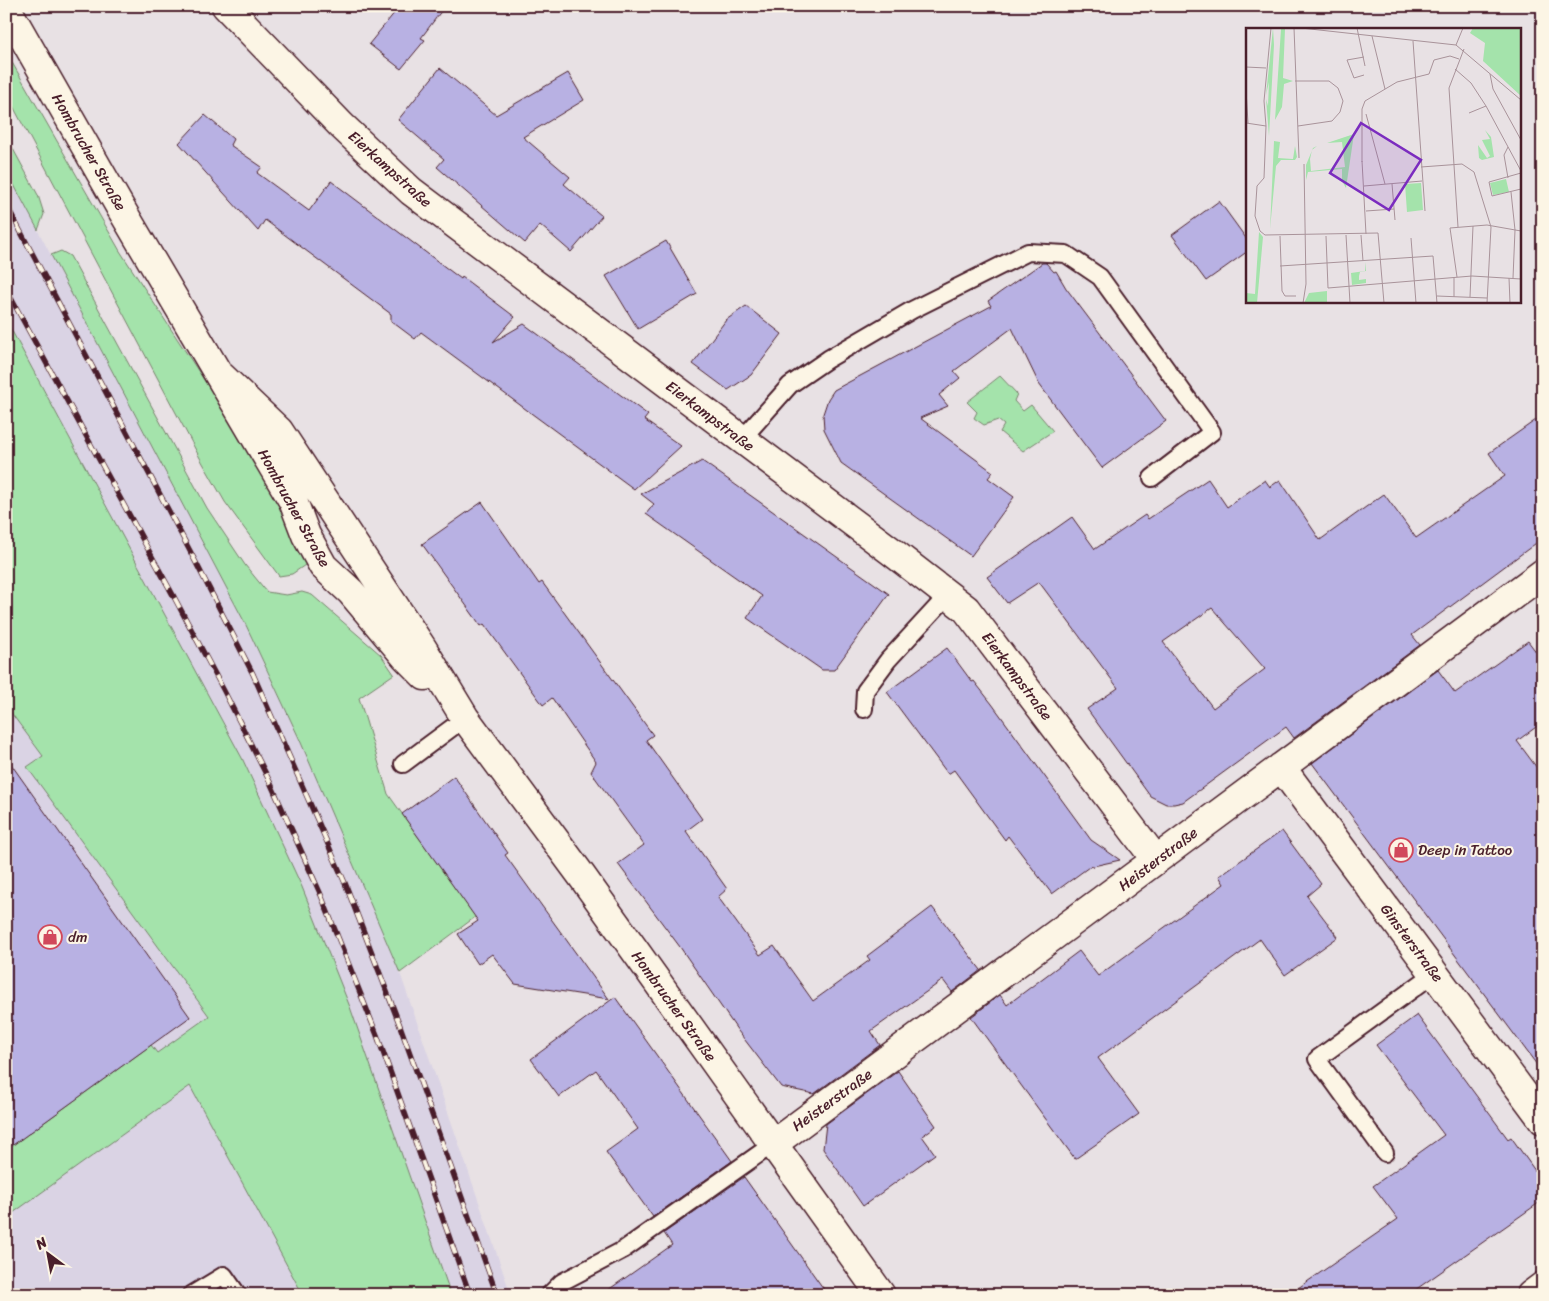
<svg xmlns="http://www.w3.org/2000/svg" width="1549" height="1301" viewBox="0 0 1549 1301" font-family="Sriracha,sans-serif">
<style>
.built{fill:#dad3e4}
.green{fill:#a4e3ab;stroke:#77816b}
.building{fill:#b8b1e3;stroke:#4a1f2b;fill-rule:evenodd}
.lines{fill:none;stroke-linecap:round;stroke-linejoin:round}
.lane-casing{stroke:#4a1f2b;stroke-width:20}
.street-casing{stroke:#4a1f2b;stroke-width:31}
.lane{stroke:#fcf5e5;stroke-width:16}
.street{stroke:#fcf5e5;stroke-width:28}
.rail-casing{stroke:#4a1f2b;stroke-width:5.5}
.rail{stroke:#fcf5e5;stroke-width:4;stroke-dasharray:11;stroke-linecap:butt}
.labels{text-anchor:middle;stroke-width:4;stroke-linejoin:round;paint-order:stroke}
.street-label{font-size:15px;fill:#4a1f2b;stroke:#fcf5e5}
.poi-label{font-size:15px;fill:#4a1f2b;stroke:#fcf5e5;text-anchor:start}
.inset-road{fill:none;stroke:#a9939a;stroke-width:1}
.view{fill:#7b2cbf;fill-opacity:0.15;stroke:#7b2cbf;stroke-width:2.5}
.inset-edge{fill:none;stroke:#4a1f2b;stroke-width:2.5}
</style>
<rect width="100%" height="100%" fill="#e8e1e4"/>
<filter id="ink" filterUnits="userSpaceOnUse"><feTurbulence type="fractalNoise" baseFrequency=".02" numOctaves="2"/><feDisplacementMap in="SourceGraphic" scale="10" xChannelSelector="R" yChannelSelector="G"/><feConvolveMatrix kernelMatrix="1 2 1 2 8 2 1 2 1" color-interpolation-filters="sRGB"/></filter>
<g filter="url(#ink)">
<path class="built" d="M6,170L245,623L299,738L400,973L511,1295H451L302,887L242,758L6,320Z
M6,478L399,1295H6Z"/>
<path class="green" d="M6,52L120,251L238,432L259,459L308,563L292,574L279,576L225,502L200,458L6,93Z
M6,136L38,195L44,214L38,230L6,170Z
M61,251L70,256L207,508L245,565L267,592L286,595L302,592L312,595L381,655L394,674L359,698L388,794L455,888L482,912L400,973L299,738L245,623L51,255Z
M6,320L242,758L302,887L350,1007L451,1295H303L190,1086L6,1218V1150L151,1045L157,1053L209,1016L27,767L43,756L6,706Z
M1000,376L1017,394L1014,401L1023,411L1031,405L1053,431L1023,451L1000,432L1004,425L998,420L984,425L974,418L977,412L967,402Z"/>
<path class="building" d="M400,6H445L421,38L425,40L401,69L369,44Z
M440,68L496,115L568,73L584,100L523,137L570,177L564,184L602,216L571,252L540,225L525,243L437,167L444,159L398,120Z
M205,115L233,139L230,145L262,167L257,173L309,211L331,181L461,279L462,277L515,317L493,342L524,324L648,415L644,420L681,446L634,489L421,332L415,339L391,321V314L265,220L258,231L179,143Z
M1219,201L1248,241V251L1206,281L1172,235Z
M666,241L697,294L638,329L606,276Z
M1042,263H1046L1054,272L1056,271L1066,288L1166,421L1102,468L1039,384L1012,328L954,371L960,378L939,395L948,406L920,418L993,472L988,478L1014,497L971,556L841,463L824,429L823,414L828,399L834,390L991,306L988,301Z
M746,306L782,334L751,375L728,390L693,364L726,320Z
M1543,415V538L1412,635L1420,645L1294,738L1286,727L1183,802L1174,804H1166L1150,796L1087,709L1118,688L1039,582L1007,603L987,577L1072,517L1095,549L1145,515L1148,519L1208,479L1227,507L1265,480L1270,487L1280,480L1320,540L1384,494L1416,538L1505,476L1489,453ZM1212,608L1265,669L1213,708L1163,642Z
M702,461L889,594L834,670H822L747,618L762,596L646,514L654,504L641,494Z
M482,502L539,584L542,582L653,735L646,740L702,819L686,831L727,889L718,897L760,955L774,946L813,1001L870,960L867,956L932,907L981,970L952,992L943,980L871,1031L880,1045L814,1094L781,1087L738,1031L680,947L618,864L644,845L591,772L596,762L552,698L543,705L484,624L481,626L422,544Z
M1528,641L1543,661V722L1517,741L1543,776V1073L1312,763L1438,670L1455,693Z
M947,648L972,682L974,681L992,704L1091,840L1120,860L1089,867L1052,894L1008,836L1005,840L954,770L948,774L887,692Z
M6,757L190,1017L6,1150Z
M454,776L508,853L505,855L609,999L515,984L492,954L478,964L458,934L478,921L402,814Z
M1282,831L1321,884L1307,896L1338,937L1285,975L1260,939L1098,1058L1139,1114L1075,1159L971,1017L1000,995L1007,1005L1079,951L1098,976L1224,884L1219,876Z
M615,997L732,1161L653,1217L606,1152L638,1129L596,1070L559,1097L531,1059Z
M1417,1015L1508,1139L1511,1137L1543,1182V1200L1408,1295H1288L1398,1219L1373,1186L1444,1135L1376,1045Z
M898,1071L936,1126L922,1136L935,1154L863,1206L823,1149L826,1124Z
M744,1177L828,1295H601L672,1245L664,1233Z"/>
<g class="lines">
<g class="lane-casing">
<path id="lane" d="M742,439L790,385L828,359L912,310L1028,252L1066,254L1100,277L1212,432L1152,478
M864,709L865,691L888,660L948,595
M403,764L465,718
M1385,1153L1317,1059L1435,973
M191,1295L224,1275L238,1295
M549,1295L562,1282L623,1250L773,1144"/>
</g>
<g class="street-casing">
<path id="street" d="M226,6L342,126L411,191L891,551L966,609L1156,860
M6,7L120,207L293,501L306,535L323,566L351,592L405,656L425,676
M220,375L279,431L423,649L465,718L581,875L881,1295
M1281,767L1543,1120
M773,1144L1543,573
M1531,1295L1543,1286"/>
</g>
<use href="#lane" class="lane"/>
<use href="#street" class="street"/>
<g class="rail-casing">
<path id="rail" d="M6,204L190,551L253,674L345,883L399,1023L497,1295
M6,289L173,595L224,691L271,784L321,895L377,1035L470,1295"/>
</g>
<use href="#rail" class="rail"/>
</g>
</g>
<defs>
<g id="shop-ring" transform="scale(1.25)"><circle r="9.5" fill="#fcf5e5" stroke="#d1495b" stroke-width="1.5"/><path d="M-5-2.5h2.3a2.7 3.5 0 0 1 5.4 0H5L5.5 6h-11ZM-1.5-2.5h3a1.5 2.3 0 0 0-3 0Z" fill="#d1495b"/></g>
</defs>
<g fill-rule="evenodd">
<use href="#shop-ring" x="1401" y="850"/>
<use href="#shop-ring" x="50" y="937"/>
</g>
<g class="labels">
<g class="street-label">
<text transform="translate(89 152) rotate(60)" y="5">Hombrucher Straße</text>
<text transform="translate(390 169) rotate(42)" y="5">Eierkampstraße</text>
<text transform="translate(710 416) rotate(37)" y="5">Eierkampstraße</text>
<text transform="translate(294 508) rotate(61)" y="5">Hombrucher Straße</text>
<text transform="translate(1017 676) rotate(53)" y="5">Eierkampstraße</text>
<text transform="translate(1158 859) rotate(-37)" y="5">Heisterstraße</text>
<text transform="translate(1412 943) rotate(53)" y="5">Ginsterstraße</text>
<text transform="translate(674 1006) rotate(54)" y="5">Hombrucher Straße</text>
<text transform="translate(832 1100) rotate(-36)" y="5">Heisterstraße</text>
</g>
<g class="poi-label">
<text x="1418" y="855">Deep in Tattoo</text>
<text x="68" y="942">dm</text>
</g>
</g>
<g transform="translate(1246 28)">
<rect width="275" height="275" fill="#e8e1e4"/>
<path d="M27,0L28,17L23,108L20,71L22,78L23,54L20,67ZM227,0H275V68L237,33L239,15L224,5ZM35,1H39L37,50L47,53L38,56L36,79L29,92ZM239,102L245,109L248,129L236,132L233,130L232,117L241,130L244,128L236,112L244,111ZM108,106L100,160L96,153V141L62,144L60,152V137L67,120L71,118L66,122L64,131L65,143L99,139L96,114L81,115ZM28,113L34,114L32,130L47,131L49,118L51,129L49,132H35L30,138L24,201ZM260,151L263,164L247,167L244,155ZM175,155L177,182L161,184L159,156ZM13,204L17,209L11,275H0V265L9,266ZM119,234L120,243L114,244L113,248V252L120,251V255L106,257L105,245L119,243ZM81,263V275H58L63,265Z" fill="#a4e3ab"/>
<path class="inset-road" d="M48,0L53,130M55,0L210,17L275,72M111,0L119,38M126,8L139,61M167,13L179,183M210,17L217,0M0,39L20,40M209,41L225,55L240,78L275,143M244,46L247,61L275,112M118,47L108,50L101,32L118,29M49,53H83L92,60L97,73L94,84L86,93L52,98M0,62L2,95M223,85L240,78M120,86L139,156M0,95L20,98M262,119L258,127L262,150M116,133L120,206M116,134V81L119,73L151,54L183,46L188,32L204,28L213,31M175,139L216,136L228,144L245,199L241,275M275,145L243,154L246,168L275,161M146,156L149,192M11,158L9,188L14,203L19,207L132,205L138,275M11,158L18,150L20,98L18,73L25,0M118,158L176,153M265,164L269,202L267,250M120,183L148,181M212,199L203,60L218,21M100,207L104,275M115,207L117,233M34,208L36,263L39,268H50M80,208L82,260L226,248L275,251M165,210L170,275M34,238L187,228L191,275M211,249L204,200L241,197L275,203M263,250L264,275M191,268L241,270M208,269V250M224,269L227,198M57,275L60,256L58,136"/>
<path class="view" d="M115,95L175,132L143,182L84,145Z"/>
<rect width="275" height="275" class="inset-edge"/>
</g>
<rect width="1549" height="1301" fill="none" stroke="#fcf5e5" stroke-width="25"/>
<rect x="12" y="12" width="1524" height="1276" fill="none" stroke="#4a1f2b" stroke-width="2" filter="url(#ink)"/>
<g transform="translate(48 1254) rotate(328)" stroke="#fcf5e5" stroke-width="4" paint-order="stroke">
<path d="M0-4L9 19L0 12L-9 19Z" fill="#4a1f2b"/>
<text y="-8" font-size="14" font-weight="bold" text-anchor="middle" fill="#4a1f2b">N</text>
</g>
</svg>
